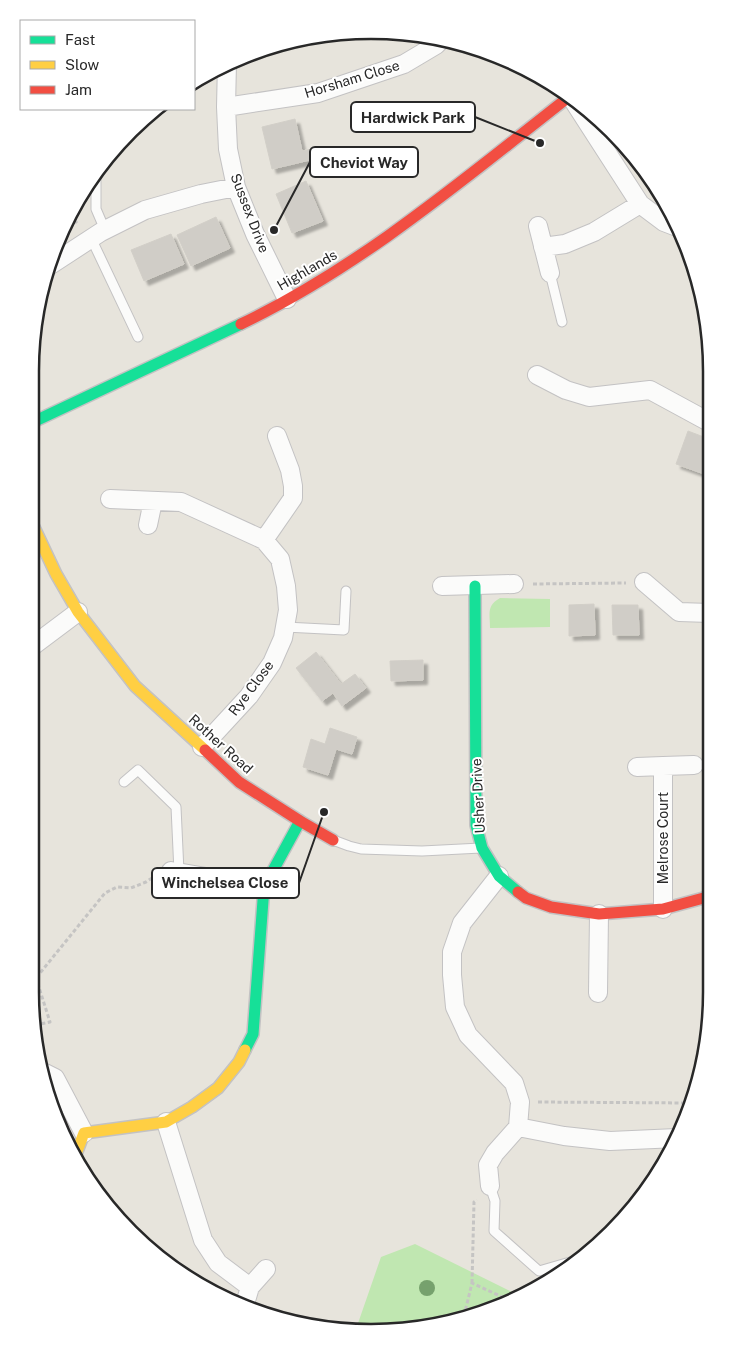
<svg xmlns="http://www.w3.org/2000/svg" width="742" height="1363" viewBox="0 0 742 1363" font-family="'Public Sans',sans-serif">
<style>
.green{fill:#c0e7b1}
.building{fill:#d0cdc7;stroke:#d2cfc8;filter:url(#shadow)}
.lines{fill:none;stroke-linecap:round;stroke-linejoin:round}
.lane-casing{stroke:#c3c2c3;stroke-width:11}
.street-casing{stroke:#c3c2c3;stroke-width:20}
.fast-casing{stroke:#c3c2c3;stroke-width:14}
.slow-casing{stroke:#c3c2c3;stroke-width:14}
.jam-casing{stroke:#c3c2c3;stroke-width:14}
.path{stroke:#c5c4c3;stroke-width:3;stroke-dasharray:4 2.5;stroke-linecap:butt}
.lane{stroke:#fbfbfa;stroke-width:9}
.street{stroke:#fbfbfa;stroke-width:18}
.fast{stroke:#16e098;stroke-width:11}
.slow{stroke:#ffcf43;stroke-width:11}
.jam{stroke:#f24e42;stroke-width:11}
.tree{fill:#76a16d}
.labels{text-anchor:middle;stroke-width:4;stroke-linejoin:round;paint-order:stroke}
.street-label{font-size:14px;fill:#282828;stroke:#fff}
.rim{fill:none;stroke:#282828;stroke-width:2.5}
.leader{fill:none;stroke:#282828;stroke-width:2}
.callout-dot{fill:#282828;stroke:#fff;stroke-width:2}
.callout{fill:#fff;stroke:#282828;stroke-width:2}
.callout-label{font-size:15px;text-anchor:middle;font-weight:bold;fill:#282828}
</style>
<defs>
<filter id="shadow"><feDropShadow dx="4.5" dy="4.5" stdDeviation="1" flood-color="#0004"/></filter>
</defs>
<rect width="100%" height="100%" fill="#e7e4dc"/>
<path class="green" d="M500,598L550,599V627L490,628C490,614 486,606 500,598Z
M415,1244L520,1296L502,1307L394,1332L356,1329L381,1257Z"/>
<path class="building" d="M295,119L302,151L312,149L314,159L272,169L262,127Z
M306,181L323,221L292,233L276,194Z
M216,217L230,248L191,266L177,235Z
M171,234L184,264L144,281L131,250Z
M688,431L709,439L710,476L676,464Z
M594,604L595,635L569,636V605Z
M612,605H638L639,635H613Z
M316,652L341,684L355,674L366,688L342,706L333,693L322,701L296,668Z
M423,660V680L391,681L390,661Z
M330,728L357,737L352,754L336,749L328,775L303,767L311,739L325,744Z"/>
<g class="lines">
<g class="lane-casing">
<path id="lane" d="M96,172V209L105,230
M91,238L138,337
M550,273L562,322
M285,627L344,630L346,591
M124,782L138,770L176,807L179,872
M333,840L349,846L361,849L422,851L481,848
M702,1052L705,1050
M490,1186L495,1201L494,1231L539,1271L577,1260"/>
</g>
<g class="street-casing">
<path id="street" d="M227,63L226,107L228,149L236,187L255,234L287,299
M571,97L640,204L664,222L677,227
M226,107L318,93L404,64L436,45L442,39
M538,226L550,273
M543,247L565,244L594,232L640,204
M49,266L101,232L145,210L201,194L236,187
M537,375L566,390L589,397L650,390L709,422
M110,499L181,502L264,540
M148,525L153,501
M644,582L679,612L710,613
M442,586L514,584
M30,648L78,612
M202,747L249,696L272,663L283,638L288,610L286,586L280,559L264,540L293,498V486L290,470L277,436
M663,766L694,765
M637,767L663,766V909
M171,871L264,887
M598,993L599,914
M43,1072L55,1078L84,1133
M166,1122L203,1240L218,1263L250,1287
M518,1127L564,1136L610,1141L677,1138
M490,1186L488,1165L495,1153L518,1127L520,1102L514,1083L468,1035L455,1007L452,975V952L462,923L499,876
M245,1304L250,1287L266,1269"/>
</g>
<g class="fast-casing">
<path id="fast" d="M31,423L241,324
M475,586L476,825L482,848L499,876L518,892
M245,1050L253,1034L264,887L300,821"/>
</g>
<g class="slow-casing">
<path id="slow" d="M31,521L56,574L78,612L135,686L205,750
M76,1154L84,1133L166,1122L192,1107L218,1088L239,1062L245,1050"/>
</g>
<g class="jam-casing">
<path id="jam" d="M241,324C362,266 465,178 570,96
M205,750L239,782L300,821L333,840
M518,892L526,898L551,907L599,914L663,909L711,896"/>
</g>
<path class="path" d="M67,222H76L78,224
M533,584L626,583
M30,978H36L105,893L117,887L131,888L146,882L155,876
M35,1025L50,1022L36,978
M538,1102L691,1103
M472,1283L474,1202L477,1200
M464,1316L472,1283L511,1301"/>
<use href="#lane" class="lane"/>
<use href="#street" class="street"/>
<use href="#fast" class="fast"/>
<use href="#slow" class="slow"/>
<use href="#jam" class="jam"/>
</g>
<circle class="tree" cx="427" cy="1288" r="8"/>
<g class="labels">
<g class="street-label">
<text transform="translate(352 79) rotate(-17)" y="5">Horsham Close</text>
<text transform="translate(250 213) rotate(69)" y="5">Sussex Drive</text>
<text transform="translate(307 270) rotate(-30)" y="5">Highlands</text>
<text transform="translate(251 688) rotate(-53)" y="5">Rye Close</text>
<text transform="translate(221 744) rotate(42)" y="5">Rother Road</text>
<text transform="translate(478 796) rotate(-93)" y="5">Usher Drive</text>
<text transform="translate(663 838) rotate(-90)" y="5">Melrose Court</text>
</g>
</g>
<path d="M0 0H742V1363H0ZM371 39H371A332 332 0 0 1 703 371V992A332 332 0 0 1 371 1324H371A332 332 0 0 1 39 992V371A332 332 0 0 1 371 39Z" fill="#fff" fill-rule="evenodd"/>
<path class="rim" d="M371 39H371A332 332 0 0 1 703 371V992A332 332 0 0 1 371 1324H371A332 332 0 0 1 39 992V371A332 332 0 0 1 371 39Z"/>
<path class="leader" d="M540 143L475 117M274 230L310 162M324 812L299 883"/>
<g class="callout-dot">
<circle cx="540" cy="143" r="5"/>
<circle cx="274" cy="230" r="5"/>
<circle cx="324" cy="812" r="5"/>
</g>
<g class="callout">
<rect x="351" y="102" width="124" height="30" rx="5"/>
<rect x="310" y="147" width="108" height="30" rx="5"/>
<rect x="152" y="868" width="147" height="30" rx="5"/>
</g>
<g class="callout-label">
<text x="413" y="123">Hardwick Park</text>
<text x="364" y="168">Cheviot Way</text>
<text x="225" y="888">Winchelsea Close</text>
</g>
<rect x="20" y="20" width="175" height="90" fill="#ffffff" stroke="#a9a9a9"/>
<rect x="30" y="36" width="25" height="8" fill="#16e098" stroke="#a9a9a9"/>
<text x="65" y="45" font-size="15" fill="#282828">Fast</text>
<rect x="30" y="61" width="25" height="8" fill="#ffcf43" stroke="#a9a9a9"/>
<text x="65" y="70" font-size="15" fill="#282828">Slow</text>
<rect x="30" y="86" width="25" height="8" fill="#f24e42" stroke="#a9a9a9"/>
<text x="65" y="95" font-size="15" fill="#282828">Jam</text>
</svg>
